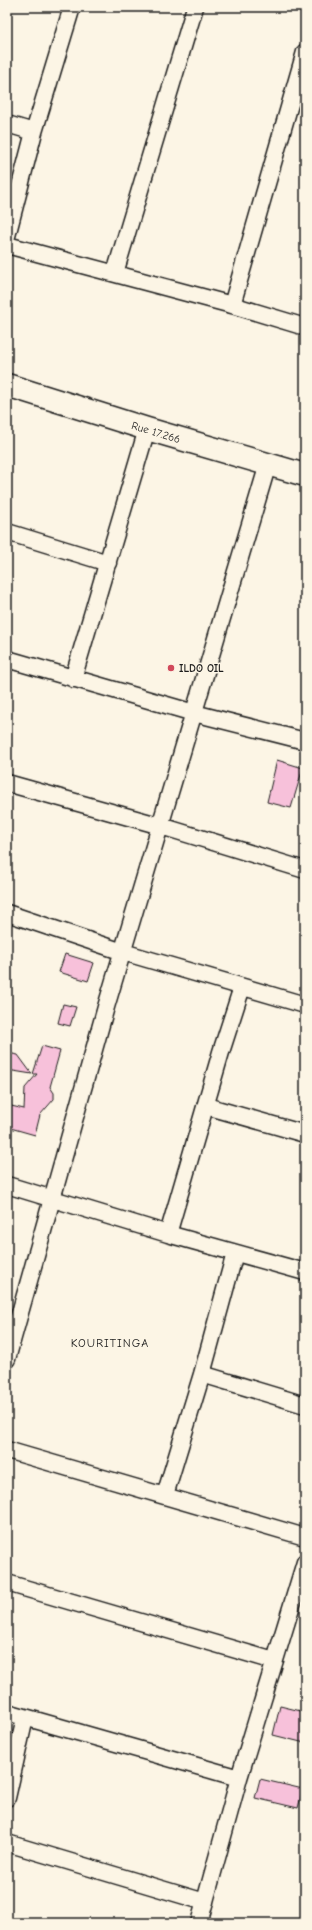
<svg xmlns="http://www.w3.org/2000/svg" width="312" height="1930" viewBox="0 0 312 1930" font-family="'Comic Neue',sans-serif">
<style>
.building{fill:#f7c1da;stroke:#1c1c1c}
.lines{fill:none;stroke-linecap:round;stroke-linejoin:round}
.street-casing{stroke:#1c1c1c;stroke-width:19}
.secondary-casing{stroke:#1c1c1c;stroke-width:25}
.street{stroke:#fcf5e5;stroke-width:16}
.secondary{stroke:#fcf5e5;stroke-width:22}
.poi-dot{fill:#d1495b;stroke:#fcf5e5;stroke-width:1.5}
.labels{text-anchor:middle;stroke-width:3;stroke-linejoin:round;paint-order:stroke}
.street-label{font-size:11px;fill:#1c1c1c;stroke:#fcf5e5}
.poi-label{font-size:11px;font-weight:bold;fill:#1c1c1c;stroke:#fcf5e5;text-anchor:start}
.neighbourhood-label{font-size:12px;letter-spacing:1px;fill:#1c1c1c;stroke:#fcf5e5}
</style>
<rect width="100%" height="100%" fill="#fcf5e5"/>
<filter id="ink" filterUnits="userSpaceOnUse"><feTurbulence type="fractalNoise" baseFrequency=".025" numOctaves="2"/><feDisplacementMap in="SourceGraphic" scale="8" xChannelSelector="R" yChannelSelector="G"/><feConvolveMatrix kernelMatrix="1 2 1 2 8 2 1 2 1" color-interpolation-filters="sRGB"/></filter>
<g filter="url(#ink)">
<path class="building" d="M277,760L303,768L291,808L267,802Z
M65,954L94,963L88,981L59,972Z
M63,1004L76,1007L70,1026L58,1023Z
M42,1046L60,1051L50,1087L54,1093V1099L40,1115L35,1135L7,1127V1105L24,1109L25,1088L37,1074H33Z
M13,1054L18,1055L32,1074L7,1070V1055Z
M280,1706L305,1712V1743L273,1735Z
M260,1779L303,1789L298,1808L255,1798Z"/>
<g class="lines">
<g class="street-casing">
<path id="street" d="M7,124L34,132
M7,236L34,132L72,7
M7,245L232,305L305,327
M115,273L195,7
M232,305L305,52
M7,532L108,563
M7,659L194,713L305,741
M73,679L147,429
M7,783L161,826L305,870
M7,913L123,952L305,1005
M206,1106L305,1134
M7,1185L168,1234L305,1272
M168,1234L221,1052L242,987
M7,1359L106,1007L268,464
M202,1374L305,1405
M7,1450L305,1537
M165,1495L202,1374L235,1253
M7,1583L274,1661
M7,1712L239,1778
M7,1798L25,1718
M7,1843L205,1902
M199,1923L239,1778L305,1562"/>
</g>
<g class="secondary-casing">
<path id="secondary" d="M7,385L147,429L305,475"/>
</g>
<use href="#street" class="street"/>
<use href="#secondary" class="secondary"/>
</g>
</g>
<circle class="poi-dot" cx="171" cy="668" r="4"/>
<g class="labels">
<g class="street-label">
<text transform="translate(156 432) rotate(17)" y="4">Rue 17.266</text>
</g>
<g class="poi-label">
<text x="179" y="672">ILDO OIL</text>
</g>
<g class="neighbourhood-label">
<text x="110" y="1347">KOURITINGA</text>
</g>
</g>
<rect width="312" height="1930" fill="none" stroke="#fcf5e5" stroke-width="24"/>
<rect x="12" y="12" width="288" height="1906" fill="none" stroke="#1c1c1c" stroke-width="1.5" filter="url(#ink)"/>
</svg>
